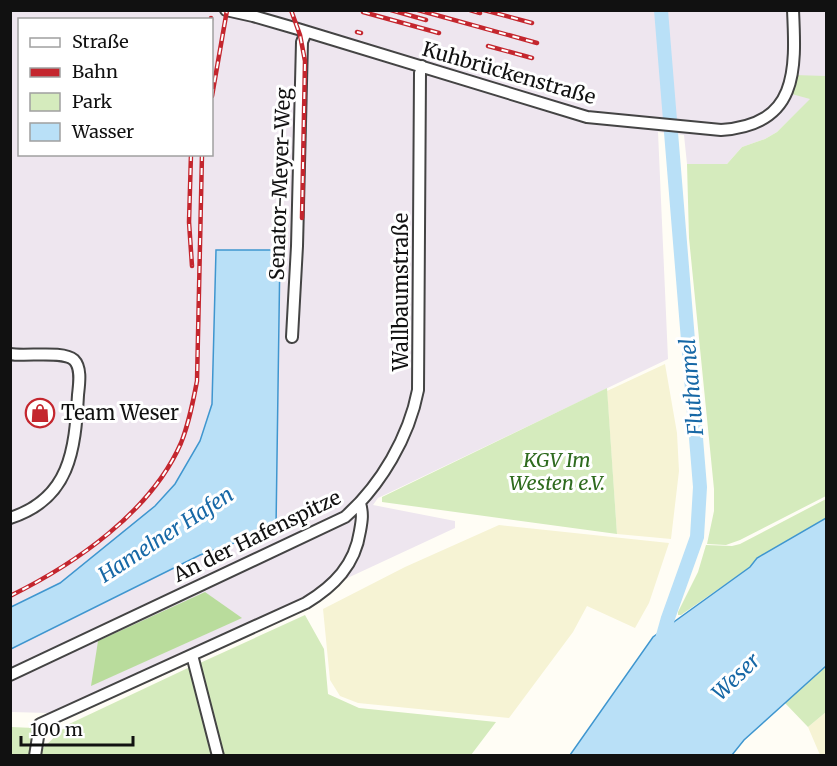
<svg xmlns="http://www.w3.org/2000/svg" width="837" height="766" viewBox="0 0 837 766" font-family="Merriweather,serif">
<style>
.industrial{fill:#eee6ef;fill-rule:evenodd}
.farmland{fill:#f6f3d4}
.green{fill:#d5ebbd}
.forest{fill:#b9dc9c}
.water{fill:#b9e0f7;stroke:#3f96cf;stroke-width:1.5}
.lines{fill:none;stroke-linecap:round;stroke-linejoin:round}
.river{stroke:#b9e0f7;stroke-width:14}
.minor-casing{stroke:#444;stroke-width:14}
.minor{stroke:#fff;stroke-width:10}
.rail-casing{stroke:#c4262e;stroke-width:4.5}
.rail{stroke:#fff;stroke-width:2;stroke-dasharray:7;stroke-linecap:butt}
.labels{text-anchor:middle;stroke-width:6;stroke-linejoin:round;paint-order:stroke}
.street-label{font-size:20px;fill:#111;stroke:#fff}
.poi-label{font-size:20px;fill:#111;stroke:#fff;text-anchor:start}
.park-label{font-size:20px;font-style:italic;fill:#2f6b1f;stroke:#fff}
.water-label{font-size:21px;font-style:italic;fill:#1768a6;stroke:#fff}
</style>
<rect width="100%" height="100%" fill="#fffdf5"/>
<path class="industrial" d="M11,11H826V100H810L777,132L765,139L742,147L727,164H687L684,135L658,132L668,359L378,498L373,505L455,521V528L85,700L48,713L11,712ZM20,20H212V154H20Z"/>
<path class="farmland" d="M665,364L677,433L679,471L671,539L617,534L607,391Z
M499,525L669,543L649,603L635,628L587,606L573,632L509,718L358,703L340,696L330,680L323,609L405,567Z
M826,712V755H820L808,727Z"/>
<path class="green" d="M794,75L826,76V496L740,540L726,545L707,544L714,511V489L689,238L687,164H727L742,147L765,139L777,132L810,99L788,93Z
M607,388L617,534L382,502V497Z
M826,499V518L757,558L750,567L681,615H678V612L698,572L706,545L732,546L740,544Z
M305,615L324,649L328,694L359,708L496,722L471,755H223L200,663Z
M826,666V712L808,727L784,702Z
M190,667L211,747V755L41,756L42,749L67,725Z
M11,727L34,728L30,755L11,756Z"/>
<path class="forest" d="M205,592L242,618L91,686L98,641Z"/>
<path class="water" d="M216,250H280L276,528L200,555L11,649V607L60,583L155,506L175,484L200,441L212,404Z
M826,518V666L744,740L732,755H570L653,637L750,567L757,558Z"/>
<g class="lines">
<path class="river" d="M661,10L700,487L697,537L668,618L661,643"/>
<g class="minor-casing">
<path id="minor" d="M226,10L253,16L298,29L587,117L721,130C798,125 796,71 793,10
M292,337L297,246L302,42L306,32
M10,354C26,357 63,350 74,360C82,368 79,385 78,395C75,450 70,499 10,518
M192,655L218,756
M10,675L345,517C381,485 409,437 418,390L420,73L422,66
M35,756L40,724L306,603C334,586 355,565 360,531C362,520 363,514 360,503"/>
</g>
<use href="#minor" class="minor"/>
<g class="rail-casing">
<path id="rail" d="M291,10L300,35L305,61L302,218
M391,10L426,20
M418,10L537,43
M470,10L480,13
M484,10L532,23
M363,12L439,33
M211,20V18
M357,32L361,33
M488,46L532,58
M212,96L227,10
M191,154L189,222L192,266
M10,596C75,564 151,512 181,443C189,423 193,402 197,381L202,154"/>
</g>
<use href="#rail" class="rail"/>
</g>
<defs>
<g id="shop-ring" transform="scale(1.5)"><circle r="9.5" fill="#fff" stroke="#c4262e" stroke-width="1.5"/><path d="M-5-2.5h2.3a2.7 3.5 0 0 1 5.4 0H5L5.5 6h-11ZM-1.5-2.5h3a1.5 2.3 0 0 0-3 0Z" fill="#c4262e"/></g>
</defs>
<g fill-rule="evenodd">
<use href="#shop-ring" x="40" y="413"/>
</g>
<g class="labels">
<g class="street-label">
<text transform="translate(509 73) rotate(16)" y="7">Kuhbrückenstraße</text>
<text transform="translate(280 184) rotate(-88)" y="7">Senator-Meyer-Weg</text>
<text transform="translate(401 292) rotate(-90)" y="7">Wallbaumstraße</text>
<text transform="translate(257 536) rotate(-26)" y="7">An der Hafenspitze</text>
</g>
<g class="poi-label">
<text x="61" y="420">Team Weser</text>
</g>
<g class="park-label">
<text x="557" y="467">KGV Im<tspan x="557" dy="23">Westen e.V.</tspan></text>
</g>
<g class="water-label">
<text transform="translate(692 387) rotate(-95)" y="7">Fluthamel</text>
<text transform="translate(166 535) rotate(-33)" y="7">Hamelner Hafen</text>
<text transform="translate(736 677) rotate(-44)" y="7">Weser</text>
</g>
</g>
<rect width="837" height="766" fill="none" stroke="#111111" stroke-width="24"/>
<rect x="18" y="18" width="195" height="138" fill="#ffffff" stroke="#a0a0a0" stroke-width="1.5"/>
<rect x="30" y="38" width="30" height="9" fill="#ffffff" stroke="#a0a0a0" stroke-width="1.5"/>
<text x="72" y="48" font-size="18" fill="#111111">Straße</text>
<rect x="30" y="68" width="30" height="9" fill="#c4262e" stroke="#a0a0a0" stroke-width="1.5"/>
<text x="72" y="78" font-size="18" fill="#111111">Bahn</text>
<rect x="30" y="93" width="30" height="18" fill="#d5ebbd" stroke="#a0a0a0" stroke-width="1.5"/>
<text x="72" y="108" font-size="18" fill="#111111">Park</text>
<rect x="30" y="123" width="30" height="18" fill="#b9e0f7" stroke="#a0a0a0" stroke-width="1.5"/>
<text x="72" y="138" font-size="18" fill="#111111">Wasser</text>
<path d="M21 736v9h112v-9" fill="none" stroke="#111111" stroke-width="3"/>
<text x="30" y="736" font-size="18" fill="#111111" stroke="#ffffff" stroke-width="4.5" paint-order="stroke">100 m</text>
</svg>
